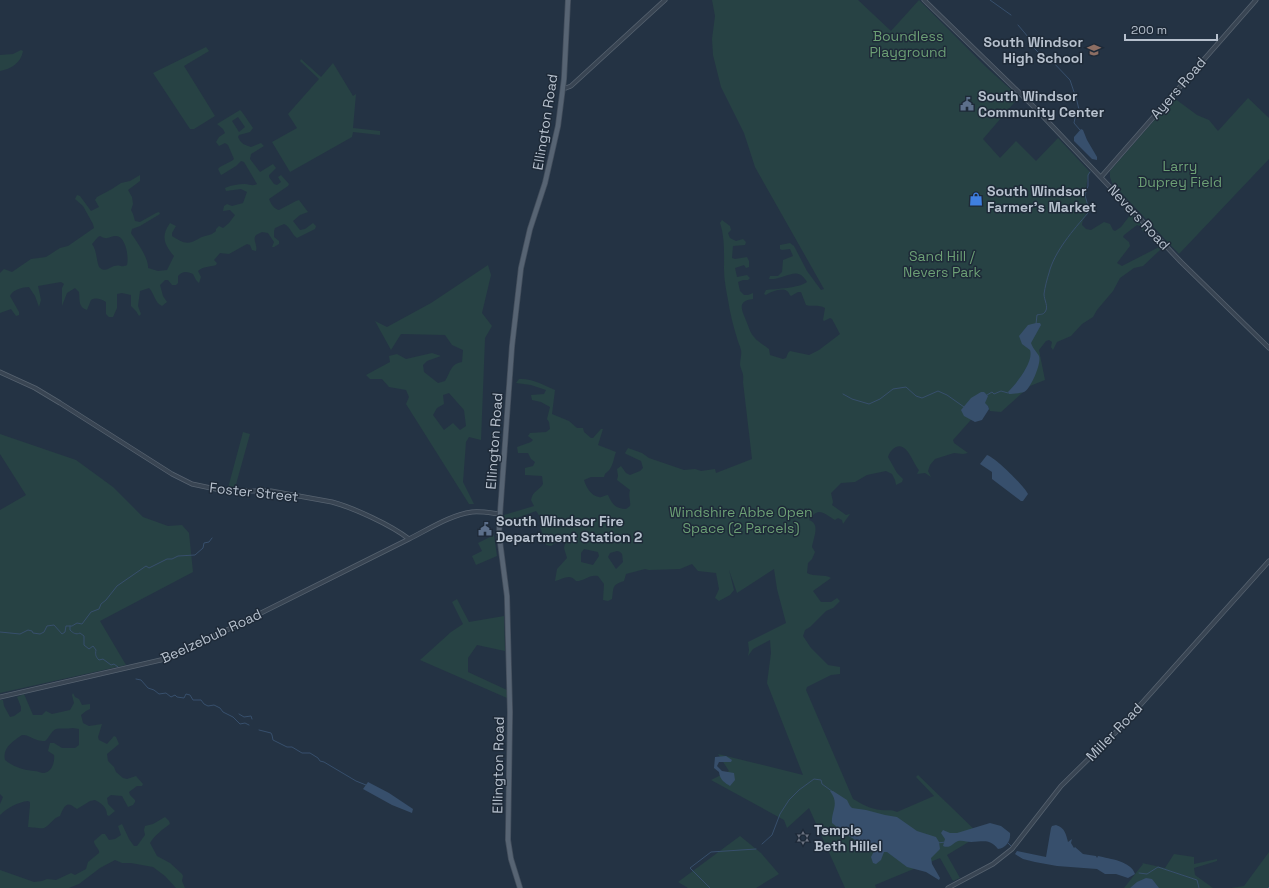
<svg xmlns="http://www.w3.org/2000/svg" width="1269" height="888" viewBox="0 0 1269 888" font-family="'Space Grotesk',sans-serif">
<style>
.green{fill:#274244;fill-rule:evenodd}
.water{fill:#374f6c}
.lines{fill:none;stroke-linecap:round;stroke-linejoin:round}
.stream{stroke:#374f6c;stroke-width:1}
.minor-casing{stroke:#576370;stroke-width:5}
.major-casing{stroke:#434e5c;stroke-width:6}
.minor{stroke:#394553;stroke-width:3.5}
.major{stroke:#576473;stroke-width:4.5}
.labels{text-anchor:middle;stroke-width:3;stroke-linejoin:round;paint-order:stroke}
.park-label{font-size:14px;fill:#6c9f75;stroke:#1e2a38}
.poi-label{font-size:14px;font-weight:bold;fill:#b6c0cd;stroke:#1e2a38;text-anchor:start}
.street-label{font-size:14px;fill:#b6c0cd;stroke:#1e2a38}
</style>
<rect width="100%" height="100%" fill="#243344"/>
<path class="green" d="M712,0H858L891,31L919,0L985,66L1019,97L983,139L1000,158L1016,141L1036,161L1058,138L1090,172C1087,177 1085,193 1086,199C1087,203 1089,204 1088,208C1088,215 1082,219 1082,225L1086,229L1091,230L1104,222L1110,224L1113,230L1115,231L1121,227L1131,214L1147,231L1144,232L1142,230L1140,226L1137,225L1124,235L1123,237L1129,242L1130,246L1117,263L1122,266L1159,247L1161,248L1160,250L1143,266L1134,268L1120,278L1113,291L1097,310L1093,317L1082,324L1071,336L1057,342L1053,350L1051,347L1052,342L1049,340L1046,341L1039,350L1045,380L1030,386L1001,412L990,411L988,406L985,404L953,440L954,443L968,453L963,454L954,453L935,459L930,465L928,471L931,477L925,473L917,474L919,470C913,463 907,442 896,447C892,449 889,453 888,457L897,473L903,479L902,482L896,485L895,480L892,474L886,471L867,475L855,482L841,483L831,493L833,502L832,505L846,515L850,514L843,524L842,520L838,518L835,520C823,513 819,506 809,520C821,524 813,538 812,547L815,552L812,559L808,563L807,573C814,577 825,574 831,578L813,591L821,602H831L837,598L840,601L833,608L826,611L810,627L805,630L803,636L811,648L828,665L840,667V674L831,675L807,687L806,690L853,799C862,804 870,809 881,810C888,811 890,809 897,812L934,796L916,777L918,775L980,835L947,855L960,878L953,881L940,858L875,885L876,888H845L809,808L787,828L784,820L711,780L729,771L718,754L803,775L767,683L771,653L770,640L753,649L748,656L749,650L748,642L786,623L777,589L774,569L737,593L729,570L734,590L730,595L719,601L715,598L719,589L716,573L698,571L692,564L680,569L649,570L645,569L626,574L624,581C611,585 614,588 612,599L608,601L603,600L604,584L598,576C589,574 585,581 576,581C570,573 563,579 555,581L557,569L567,558L564,548L566,540L561,539L551,546L546,545L540,526L541,518L536,511L503,523L504,515L534,506L531,500C533,490 539,491 543,484L542,476L525,475V468L533,466L535,462L531,459L528,453H518L517,447L531,442L533,440L528,436L530,433L546,432L550,429L549,422L547,419L550,407L541,402L532,400L531,395L544,394L546,390L531,385L516,383L519,379C531,378 544,385 555,390L552,414L569,421L577,428H583L584,432L591,438H593L601,429H603L598,445L616,452C614,457 613,465 610,469C607,473 605,472 604,477H591L584,480C586,487 591,496 599,497C602,498 605,495 608,495C612,504 616,509 626,509L630,506C631,501 628,496 630,490L617,480L618,476L617,469L621,466L626,473L630,475L640,471L643,468L641,461L626,454L625,453L628,448L642,453L649,458L684,470L695,469L701,471L715,469L716,473L752,459L743,382C744,372 742,373 740,365C740,359 742,355 741,350C740,346 738,342 737,338C733,325 730,313 728,300C726,290 724,279 724,269C724,254 725,238 720,223L722,220L730,226L731,230L728,233L730,238L736,241L743,239L746,242L745,245L733,246L732,258L735,259L747,257L749,261V267L746,268L744,265L735,268L737,277L747,275L750,278L748,280H743L738,282L740,291L744,295H748L753,293V299C735,301 743,312 747,323C749,328 750,332 754,337C758,342 764,345 769,349L770,355L783,359L786,358L788,353L790,351L809,355L819,350L840,334L832,319L830,318L824,321L823,320L825,308C818,304 812,307 806,305L801,292H798L791,296C789,295 789,292 787,291C782,287 770,292 766,295L764,294L766,290C776,289 799,288 807,282C797,264 786,280 769,279L770,276H778L782,272L783,260L793,256L790,249L782,250L780,249V245L790,243L794,246L807,271L821,290L824,289L755,167L744,133L721,87L713,55L712,39L715,16ZM584,549L598,552L599,556L593,565L581,562V553ZM617,551C624,552 622,557 623,562L616,569L608,557L610,553Z
M206,47L209,51L184,66L215,116L194,129H190L153,73Z
M21,50L23,51C21,63 11,69 0,71V55L13,54Z
M301,59L321,77L333,63L353,96L356,94L353,128L380,131V135L353,132L352,137L290,172L272,142L297,128L288,114L319,79L300,61Z
M1174,98L1197,115L1209,120L1218,131L1248,98L1269,118V159L1179,254L1112,183L1110,177V171Z
M240,110L242,112L253,128L250,132L239,135L238,137C241,144 245,145 251,147L261,143L264,146L251,154L250,159L260,172L273,164L276,168L269,175V177L274,184L277,185L281,182L278,177L281,175L289,184L288,186L269,199C271,204 274,209 279,210L296,201L299,200L308,212L300,215L293,221L300,230L305,229L313,223L316,226L315,229L297,238C291,234 291,227 284,224L275,228L274,231V237L279,241V244L274,247H272L274,242L268,233L262,232L256,235C252,240 258,245 256,251L252,250L250,245L247,244L229,254L220,253L214,260L217,263L216,265C210,267 203,266 198,271L201,277L199,283L196,280L193,274C187,271 182,271 178,276V283L176,285H172L168,280H165L160,285L163,296L167,302L162,306C155,303 154,293 149,288L140,291L138,306L141,314L139,316L136,311L131,306V295L122,293L117,294V308L113,317H109L106,314V302C101,299 96,297 91,300L87,310C78,307 80,301 79,292L75,288L67,293L62,306V288L64,284L61,282L38,286L41,300L39,307L35,296L29,287C23,287 12,290 10,296L19,312V315L16,316L11,309L0,313V273L4,269L12,272L31,259L46,257L60,248L68,246L94,228L93,224L83,206L75,199L77,195L80,196L91,211L99,207L95,200L97,197L112,189L121,183L130,181L140,175V181L128,190L132,197L133,204L131,210L133,214L135,221L140,222L156,213L159,212L160,214L140,226L132,229L131,233C136,241 149,258 148,268L158,271L167,270L174,256C165,245 160,237 170,223L176,226L172,233V236C180,241 187,246 196,240C199,239 199,238 202,237C208,235 212,235 216,231V229L219,226L223,228L229,223L235,215L230,210L223,211L224,206L227,204L232,206L243,203L247,192L241,189L226,191L225,188C232,185 238,184 245,184C250,184 252,187 257,184L244,162L241,161L236,166L223,174L221,175L218,169C221,165 230,163 234,159L228,145L225,143L219,146L216,142L219,137L225,133L223,129L217,124ZM238,117L245,127L239,132L232,121ZM100,236C108,241 109,236 116,236C126,236 129,258 127,265C122,268 120,264 114,266C108,268 105,273 99,267C96,259 97,251 92,244L98,237Z
M488,265L491,275L482,313L492,326L485,338L481,440L469,437L466,442L463,482L474,504H469L406,404L409,397L406,390L389,387L382,379H370L366,375L390,362L389,356L397,354L406,359L432,353L441,356L427,361L423,365L424,372L438,383L445,381C451,372 450,364 462,362L463,350L452,345L445,335L401,334L391,350L375,321L387,327L431,303ZM449,393L464,410L466,426L460,430L453,423L444,430L433,415L437,408L444,404L443,395Z
M243,432L250,434L235,488H228Z
M0,434L76,460L113,487L143,517L168,526L182,525L189,533L193,572L100,621L126,665L0,693V510L26,495L0,454Z
M494,535L497,556L476,565L472,556L482,551L478,543Z
M457,599L469,622L504,616L505,651L477,645L468,658V672L507,690V698L420,660L451,632L463,624L452,602Z
M73,693L75,697L79,699L82,705L90,704V709L86,711L81,715L83,723L89,726L102,724L98,737L99,740L107,744L114,736L116,737L119,744L107,754L108,761L114,767L116,772L123,778L127,779L136,776L143,784L142,786H137L129,792L130,795L135,800V802L133,805L128,807L122,796L111,795L107,798L108,804L115,811L109,816L107,815C107,807 101,803 95,800L90,801L77,809C75,808 73,806 71,805C65,802 62,811 60,816C53,818 50,825 44,828C41,829 31,827 28,827L30,805V802L28,801C18,802 7,808 0,815V804L3,797L0,794V700H3L4,706L10,717L14,716L21,711V707L17,697L24,694L33,715H42L46,711L52,714L70,710L74,703L72,695ZM73,728L79,729V745L75,748H62L54,743H50L48,751L54,755C55,762 52,772 44,773C40,773 38,771 34,771C23,770 14,767 5,760C2,748 13,741 22,735C32,735 32,741 45,741C49,738 51,731 56,729C59,728 67,729 73,728Z
M165,817L169,821L170,824C163,829 155,835 150,843L157,856L170,863L182,874L183,876L182,881L185,888H176L165,876L153,867L131,863H122L115,860L100,868L79,884L69,888H0V870L34,882L42,881L47,879L56,880L71,873L75,875L86,869L88,862L99,853C100,849 94,846 94,841L102,834H105L109,840L115,839L121,835L118,826L122,824L129,839L134,846H137L145,835L144,830L145,826L153,824Z
M740,836L761,853L779,874L756,888H688L678,882Z
M1269,852V888H1231L1244,886Z
M1174,854L1194,857V864L1217,859V861L1194,868L1195,875L1213,888H1124L1143,864L1142,863L1165,868Z"/>
<path class="water" d="M1081,129L1083,130L1087,140L1097,157V160L1092,159L1074,141V137Z
M1036,323H1040L1041,325L1031,343C1033,349 1037,352 1039,356C1042,363 1030,390 1024,392C1020,393 1013,394 1009,394L1008,392C1016,384 1034,362 1030,350L1022,344L1019,336L1028,325Z
M981,392H984L988,396L985,403L988,406L989,409L982,420L975,422L964,416L961,410L971,398Z
M987,455C996,458 1024,486 1028,494L1023,501H1021L992,479V472L980,464Z
M726,756L732,760L731,762H719L717,766L722,771L734,773L735,780L730,786C725,783 720,780 719,772L714,768L715,757Z
M368,782L389,793L413,809L412,813L392,805L363,789Z
M830,791H833L847,800L850,806L852,808L866,810L885,815L897,817L917,831L936,837L939,842L940,849L931,858L932,864L940,878L939,880L926,872L907,867L887,852H884L881,860L876,864L873,863L871,857L874,851L847,835L832,823C831,811 840,804 830,791Z
M990,823L1001,826L1010,833C1011,841 1006,848 998,849C989,838 983,842 971,842C967,842 963,840 958,841C953,843 950,849 943,846L945,839L941,833L943,830L950,833H957Z
M1056,825C1065,828 1066,834 1068,842L1072,839L1071,843L1074,848L1075,847L1083,854L1096,856L1097,858L1098,856C1110,859 1131,861 1135,874L1128,878L1116,874H1105L1097,869L1057,866L1035,862L1023,859L1015,854L1017,851L1046,857L1051,828L1052,826Z
M1146,878L1152,879L1159,888H1130L1137,882Z"/>
<g class="lines">
<path class="stream" d="M990,0L1011,15
M1018,25L1034,44V48L1043,57L1050,59L1070,80L1077,101L1080,114L1075,118L1074,123L1080,130
M1036,324L1037,315C1040,314 1043,315 1045,312C1049,307 1044,300 1044,294C1045,287 1047,279 1049,273C1054,252 1074,229 1088,213L1089,210L1085,195L1088,186V175L1090,172
M843,394L852,399L869,404L880,399L893,389L906,387L916,396L922,398L938,391L947,395L964,407
M987,395L992,392L994,394L1001,391L1008,393
M70,626V630C73,633 76,635 80,633L84,636V645L89,649L93,646L96,650C95,655 96,657 99,660L103,659L111,665L114,664L118,667
M0,632L20,634L28,630L32,631L33,633L40,634L44,632L47,626L54,625L62,634L65,632L66,626H72L77,623L82,624L91,612L99,609L101,604L106,600L117,586L146,566L149,568L167,559H172L178,556L195,555L203,548L204,543L209,542L212,538
M136,679L141,680L148,688L154,690L159,694L166,693L171,697L175,695L177,697L184,698L186,694L190,695L193,700H201L204,704L208,706L214,705L220,708L223,712L233,717L240,724L245,723L249,725
M239,714L244,717L251,716L252,719
M259,730L271,733L272,735L273,740L287,747H292L302,753H310L318,758L320,761L324,762L356,781L366,785
M937,843L946,842
M1008,843L1011,846
M762,844L772,835L780,814L789,800L799,790L814,779L821,780L822,784L833,792
M1139,873L1147,874L1158,867L1197,880L1199,888
M710,888L690,868L711,852L756,849
M1268,888L1269,887"/>
<g class="minor-casing">
<path id="minor" d="M924,0L1036,109L1181,262L1269,348
M563,87L566,88L571,86L665,0
M1101,177L1256,0
M0,372L35,388L60,403L172,474L192,484L225,491H271L332,502C354,508 391,525 409,539C429,529 450,515 472,512C481,511 491,513 500,514
M0,697L165,659L225,631L409,539
M948,888L993,864L1012,849L1061,786L1117,731L1269,561"/>
</g>
<g class="major-casing">
<path id="major" d="M520,888L511,859L508,840L510,712L507,596L499,534L500,514L512,346L521,268L530,229L545,183L558,126L564,79L568,0"/>
</g>
<use href="#minor" class="minor"/>
<use href="#major" class="major"/>
</g>
<defs>
<g id="school-bare" transform="scale(1.08)"><path d="M0-5L7-2L0 1L-7-2ZM-4 1L0 2.5L4 1V4Q0 6-4 4Z" fill="#8d6e63" stroke="#1e2a38" stroke-width="2.5" paint-order="stroke"/></g>
<g id="civic-bare" transform="scale(1.08)"><path d="M-.6-6.5H3V-4.5H.6V-3L4-1V1h2V6H-6V1h2V-1L-.6-3ZM-1.2 2.5V6h2.4V2.5Z" fill="#5c6f8a" stroke="#1e2a38" stroke-width="2.5" paint-order="stroke"/></g>
<g id="shop-bare" transform="scale(1.08)"><path d="M-5-2.5h2.3a2.7 3.5 0 0 1 5.4 0H5L5.5 6h-11ZM-1.5-2.5h3a1.5 2.3 0 0 0-3 0Z" fill="#3f7fe0" stroke="#1e2a38" stroke-width="2.5" paint-order="stroke"/></g>
<g id="synagogue-bare" transform="scale(1.08)"><path d="M0-6.5L5.6 3.2H-5.6ZM0 6.5L5.6-3.2H-5.6Z" fill="#6b7280" stroke="#1e2a38" stroke-width="2.5" paint-order="stroke"/></g>
</defs>
<g fill-rule="evenodd">
<use href="#school-bare" x="1094" y="50"/>
<use href="#civic-bare" x="967" y="104"/>
<use href="#shop-bare" x="976" y="199"/>
<use href="#civic-bare" x="485" y="529"/>
<use href="#synagogue-bare" x="803" y="838"/>
</g>
<g class="labels">
<g class="park-label">
<text x="908" y="41">Boundless<tspan x="908" dy="16">Playground</tspan></text>
<text x="1180" y="171">Larry<tspan x="1180" dy="16">Duprey Field</tspan></text>
<text x="942" y="261">Sand Hill /<tspan x="942" dy="16">Nevers Park</tspan></text>
<text x="741" y="517">Windshire Abbe Open<tspan x="741" dy="16">Space (2 Parcels)</tspan></text>
</g>
<g class="poi-label">
<text x="1083" y="47" text-anchor="end">South Windsor<tspan x="1083" dy="16">High School</tspan></text>
<text x="978" y="101">South Windsor<tspan x="978" dy="16">Community Center</tspan></text>
<text x="987" y="196">South Windsor<tspan x="987" dy="16">Farmer's Market</tspan></text>
<text x="496" y="526">South Windsor Fire<tspan x="496" dy="16">Department Station 2</tspan></text>
<text x="814" y="835">Temple<tspan x="814" dy="16">Beth Hillel</tspan></text>
</g>
<g class="street-label">
<text transform="translate(1178 88) rotate(-49)" y="5">Ayers Road</text>
<text transform="translate(545 122) rotate(-81)" y="5">Ellington Road</text>
<text transform="translate(1139 217) rotate(47)" y="5">Nevers Road</text>
<text transform="translate(494 441) rotate(-86)" y="5">Ellington Road</text>
<text transform="translate(254 492) rotate(6)" y="5">Foster Street</text>
<text transform="translate(211 636) rotate(-25)" y="5">Beelzebub Road</text>
<text transform="translate(1114 732) rotate(-46)" y="5">Miller Road</text>
<text transform="translate(498 765) rotate(-89)" y="5">Ellington Road</text>
</g>
</g>
<path d="M1125 34v6h92v-6" fill="none" stroke="#b6c0cd" stroke-width="2"/>
<text x="1131" y="34" font-size="12" fill="#b6c0cd" stroke="#1e2a38" stroke-width="3" paint-order="stroke">200 m</text>
</svg>
